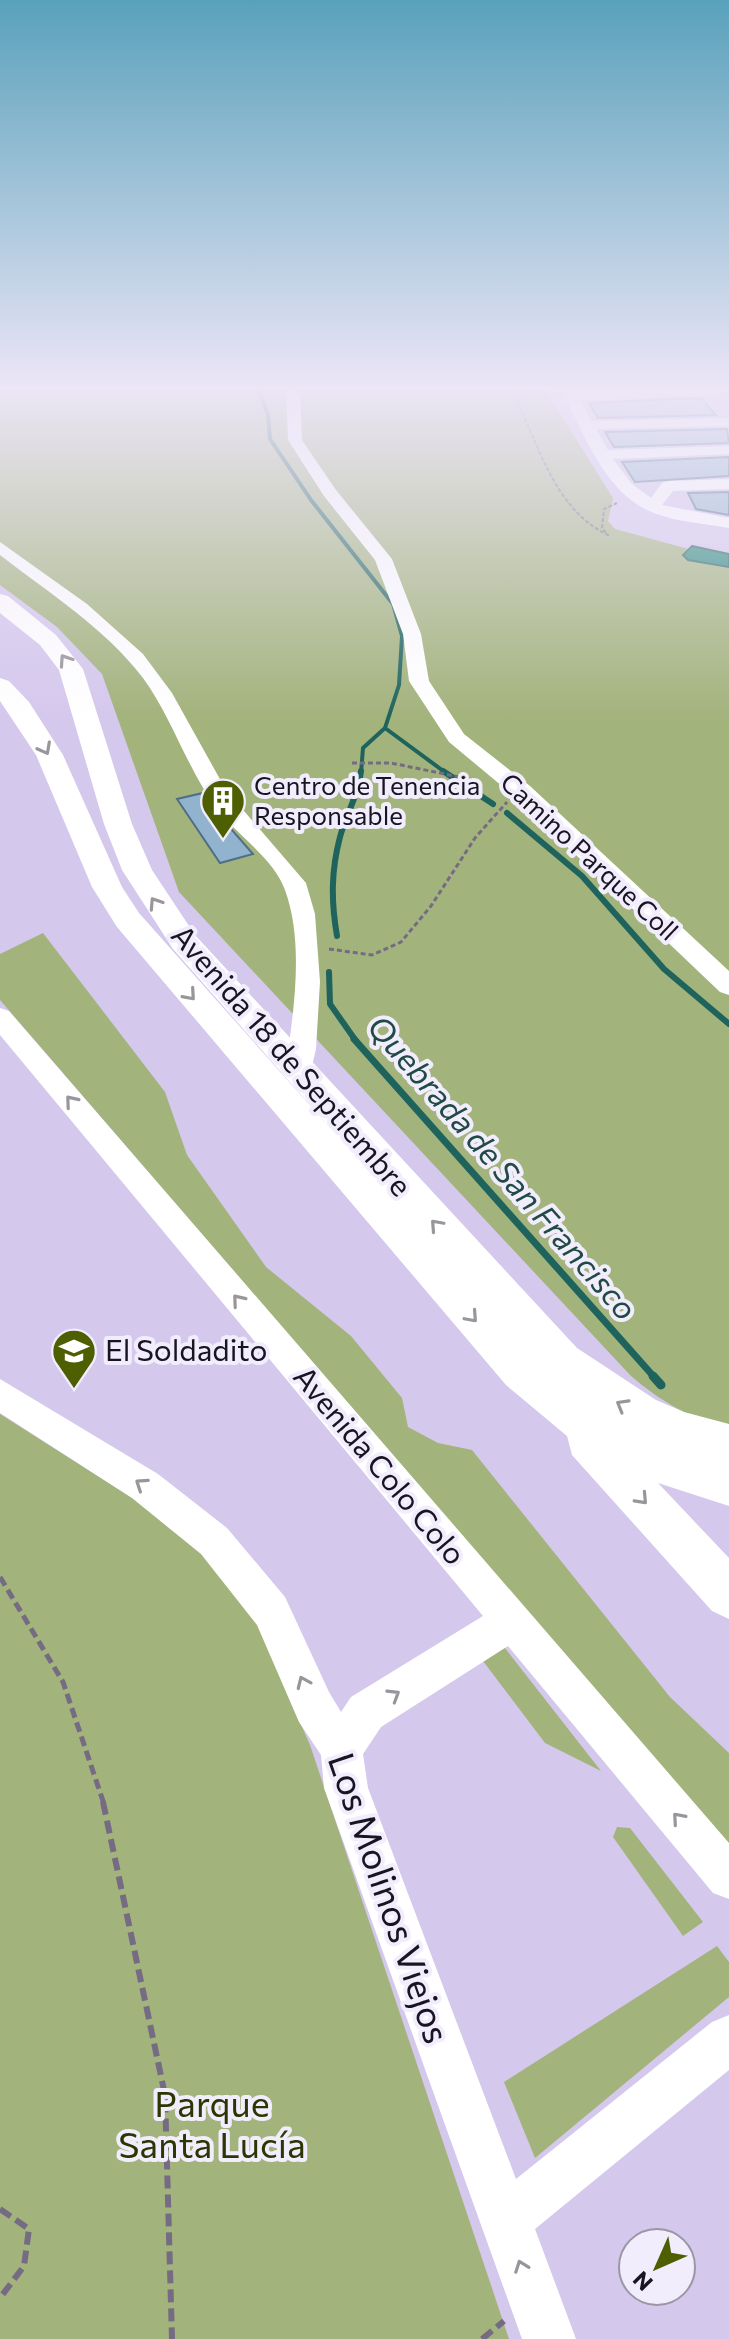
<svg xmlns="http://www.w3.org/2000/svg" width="729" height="2339" viewBox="0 0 729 2339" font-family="Commissioner,sans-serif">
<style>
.green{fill:#a3b37c}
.water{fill:#228577;stroke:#1f635d;stroke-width:2}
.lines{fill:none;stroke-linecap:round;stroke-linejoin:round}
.stream-far3{stroke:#1f635d;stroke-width:4}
.stream-far2{stroke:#1f635d;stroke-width:6}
.stream-far1{stroke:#1f635d;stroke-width:7}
.stream{stroke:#1f635d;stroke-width:9}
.building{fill:#91b3cd;stroke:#4f6f87;stroke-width:2}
.path-far3{stroke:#756c84;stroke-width:2;stroke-dasharray:4 2;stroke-linecap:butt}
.path-far2{stroke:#756c84;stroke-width:3;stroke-dasharray:5 3;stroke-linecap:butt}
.path-far1{stroke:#756c84;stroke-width:5;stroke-dasharray:10 5;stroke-linecap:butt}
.path{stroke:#756c84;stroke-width:6;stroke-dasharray:13 6;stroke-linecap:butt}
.minor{fill:#fff;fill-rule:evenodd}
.major{fill:#fff;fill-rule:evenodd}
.oneway{stroke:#98959b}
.labels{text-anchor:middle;stroke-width:8;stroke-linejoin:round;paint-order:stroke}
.far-poi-label{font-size:26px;fill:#191421;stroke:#f2edfc;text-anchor:start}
.far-street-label{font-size:26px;fill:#191421;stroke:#f2edfc}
.street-label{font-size:30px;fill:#191421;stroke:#f2edfc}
.poi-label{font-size:30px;fill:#191421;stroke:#f2edfc;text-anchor:start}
.water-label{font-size:32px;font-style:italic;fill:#204a43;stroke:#f2edfc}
.near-street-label{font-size:36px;fill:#191421;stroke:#f2edfc}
.near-park-label{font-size:36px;fill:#2c3602;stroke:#f2edfc}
</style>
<rect width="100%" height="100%" fill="#d5c8ed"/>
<path class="green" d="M0,391H546L613,498L608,521L615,529L729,560V1430C691,1418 661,1402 631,1376L179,892L102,674L57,627L0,585Z
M43,933L165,1092L187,1155L266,1267L351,1336L402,1398L408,1427L438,1443L472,1450L670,1697L729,1753V1845L0,1000V954Z
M0,1414L134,1499L201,1553L256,1622L310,1745L509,2339H0Z
M501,1643L601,1771L545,1743L480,1657Z
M617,1827L630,1828L703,1922L683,1936L613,1837Z
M717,1946L729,1962V1997L535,2158L504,2082Z"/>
<path class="water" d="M692,546L729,554V567L688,560L683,555Z"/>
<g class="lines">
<path class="stream-far3" d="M259,391L268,415L270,439L311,500L393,604L402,636L399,685L385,728L363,748L361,773
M385,728L446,773"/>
<path class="stream-far2" d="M443,771L493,804
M507,813L582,876L664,969L729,1024
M337,936C331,901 331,871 340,837C346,814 359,794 361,771
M329,972L330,1004L356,1041"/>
<path class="stream-far1" d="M354,1039L655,1378"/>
<path class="stream" d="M653,1376L661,1385"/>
</g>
<path class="building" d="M701,398L716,415L598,418L589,403Z
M727,429L729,443L614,447L605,432Z
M729,457V476L635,482L622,462Z
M729,492V515L696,509L688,493Z
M203,793L217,813L253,854L220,863L177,799Z"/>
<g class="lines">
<path class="path-far3" d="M512,391C538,441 553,509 608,535L602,528L604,509L617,503"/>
<path class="path-far2" d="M352,763H391L474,780
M329,949L372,955L401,942L431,906L475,838L507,802"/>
<path class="path-far1" d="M0,1577L63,1682L104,1804"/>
<path class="path" d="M103,1802L165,2095L172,2339
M0,2209L29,2229L24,2266L0,2298
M482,2339L504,2321"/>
<path class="minor" d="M286,391H300L302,440L336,490L392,559L421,634L429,681L464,734L530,786L729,971V995L720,992L514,796L449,742L409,681L403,634L375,560L324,496L288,440Z
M562,391H721L714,395L581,400L591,421L729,418V426L596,429L608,450L729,446V454L613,459L632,484L651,498L662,483L668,481L729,479V489L673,491L662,505L729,518V528C703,523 673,522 649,511C603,490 584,433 562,391Z
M0,542L87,604L143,654L172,693L226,790L306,883L315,914L320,982L316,1049L309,1079L299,1082L289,1079L285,1072C293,1016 305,945 285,890C274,859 238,836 219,811C187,770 173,719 143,678C105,628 49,593 0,555Z
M0,1008L9,1011L729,1843V1899L713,1893L508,1646L381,1727L363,1754L368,1788L516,2179L712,2022L729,2015V2070L535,2229L576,2339H522L324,1788L321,1755L299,1722L257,1625L201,1554L132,1498L0,1413V1379L158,1474L227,1528L285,1597L329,1692L341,1712L351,1697L483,1616L0,1035Z"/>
<path class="major" d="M0,594L8,596L56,635L83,669L132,824L152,870L195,935L577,1348L656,1400L684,1412L729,1424V1506L658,1483L729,1558V1619L712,1611L572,1455L567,1436L506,1385L117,927L92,887L36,755L0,701V678L9,681L29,702L63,755L122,887L139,913L339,1138L173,949L122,870L104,824L59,670L40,645L0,613Z"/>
</g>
<defs><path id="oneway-chevron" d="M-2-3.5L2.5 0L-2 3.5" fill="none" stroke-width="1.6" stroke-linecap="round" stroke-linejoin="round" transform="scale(2)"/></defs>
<g class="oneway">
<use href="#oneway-chevron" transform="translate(65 660) rotate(-124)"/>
<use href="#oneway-chevron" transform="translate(45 749) rotate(62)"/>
<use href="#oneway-chevron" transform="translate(155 903) rotate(-123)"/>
<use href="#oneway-chevron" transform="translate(190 995) rotate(49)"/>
<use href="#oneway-chevron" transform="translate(71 1101) rotate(-130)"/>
<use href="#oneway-chevron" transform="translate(436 1225) rotate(-132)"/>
<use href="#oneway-chevron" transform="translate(238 1300) rotate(-130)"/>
<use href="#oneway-chevron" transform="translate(472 1317) rotate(48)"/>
<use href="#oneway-chevron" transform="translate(622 1405) rotate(-150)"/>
<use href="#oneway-chevron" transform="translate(141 1484) rotate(-146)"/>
<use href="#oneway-chevron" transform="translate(642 1499) rotate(47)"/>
<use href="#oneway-chevron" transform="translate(303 1682) rotate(-114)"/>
<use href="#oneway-chevron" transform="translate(394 1695) rotate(-32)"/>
<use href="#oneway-chevron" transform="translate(678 1818) rotate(-131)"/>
<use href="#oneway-chevron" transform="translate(521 2266) rotate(-110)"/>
</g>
<linearGradient id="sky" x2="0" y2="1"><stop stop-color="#59a1bb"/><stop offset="0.54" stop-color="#ece6f7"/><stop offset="1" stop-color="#ece6f7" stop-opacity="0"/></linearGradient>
<rect width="729" height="718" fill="url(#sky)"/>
<defs>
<g id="building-pin" transform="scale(2.3)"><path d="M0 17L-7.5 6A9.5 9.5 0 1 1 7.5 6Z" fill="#4e5f02" stroke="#f2edfc"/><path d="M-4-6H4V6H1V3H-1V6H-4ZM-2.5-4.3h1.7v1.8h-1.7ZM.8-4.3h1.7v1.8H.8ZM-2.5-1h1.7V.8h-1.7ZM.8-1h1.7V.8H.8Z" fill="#fff"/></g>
<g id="school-pin" transform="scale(2.3)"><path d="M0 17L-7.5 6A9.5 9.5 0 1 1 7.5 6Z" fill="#4e5f02" stroke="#f2edfc"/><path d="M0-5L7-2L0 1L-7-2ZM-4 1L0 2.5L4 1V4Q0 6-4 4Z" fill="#fff"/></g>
</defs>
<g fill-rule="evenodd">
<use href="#building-pin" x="223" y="801"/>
<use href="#school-pin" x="74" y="1351"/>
</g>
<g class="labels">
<g class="far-poi-label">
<text x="254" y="795">Centro de Tenencia<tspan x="254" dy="30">Responsable</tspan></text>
</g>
<g class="far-street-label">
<text transform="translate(589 857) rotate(43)" y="9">Camino Parque Coll</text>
</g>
<g class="street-label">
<text transform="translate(291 1061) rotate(49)" y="10">Avenida 18 de Septiembre</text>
<text transform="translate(379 1466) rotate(50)" y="10">Avenida Colo Colo</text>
</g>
<g class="poi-label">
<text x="105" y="1361">El Soldadito</text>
</g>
<g class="water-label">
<text transform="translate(502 1168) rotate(49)" y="11">Quebrada de San Francisco</text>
</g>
<g class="near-street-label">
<text transform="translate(389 1898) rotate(71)" y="13">Los Molinos Viejos</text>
</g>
<g class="near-park-label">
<text x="212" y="2117">Parque<tspan x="212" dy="41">Santa Lucía</tspan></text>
</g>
</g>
<g transform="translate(657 2267) rotate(225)"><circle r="38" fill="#f2edfc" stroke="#9b96a4" stroke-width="2"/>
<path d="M0-6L14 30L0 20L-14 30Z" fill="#4e5f02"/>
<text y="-12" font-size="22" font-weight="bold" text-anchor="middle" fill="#191421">N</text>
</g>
</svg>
